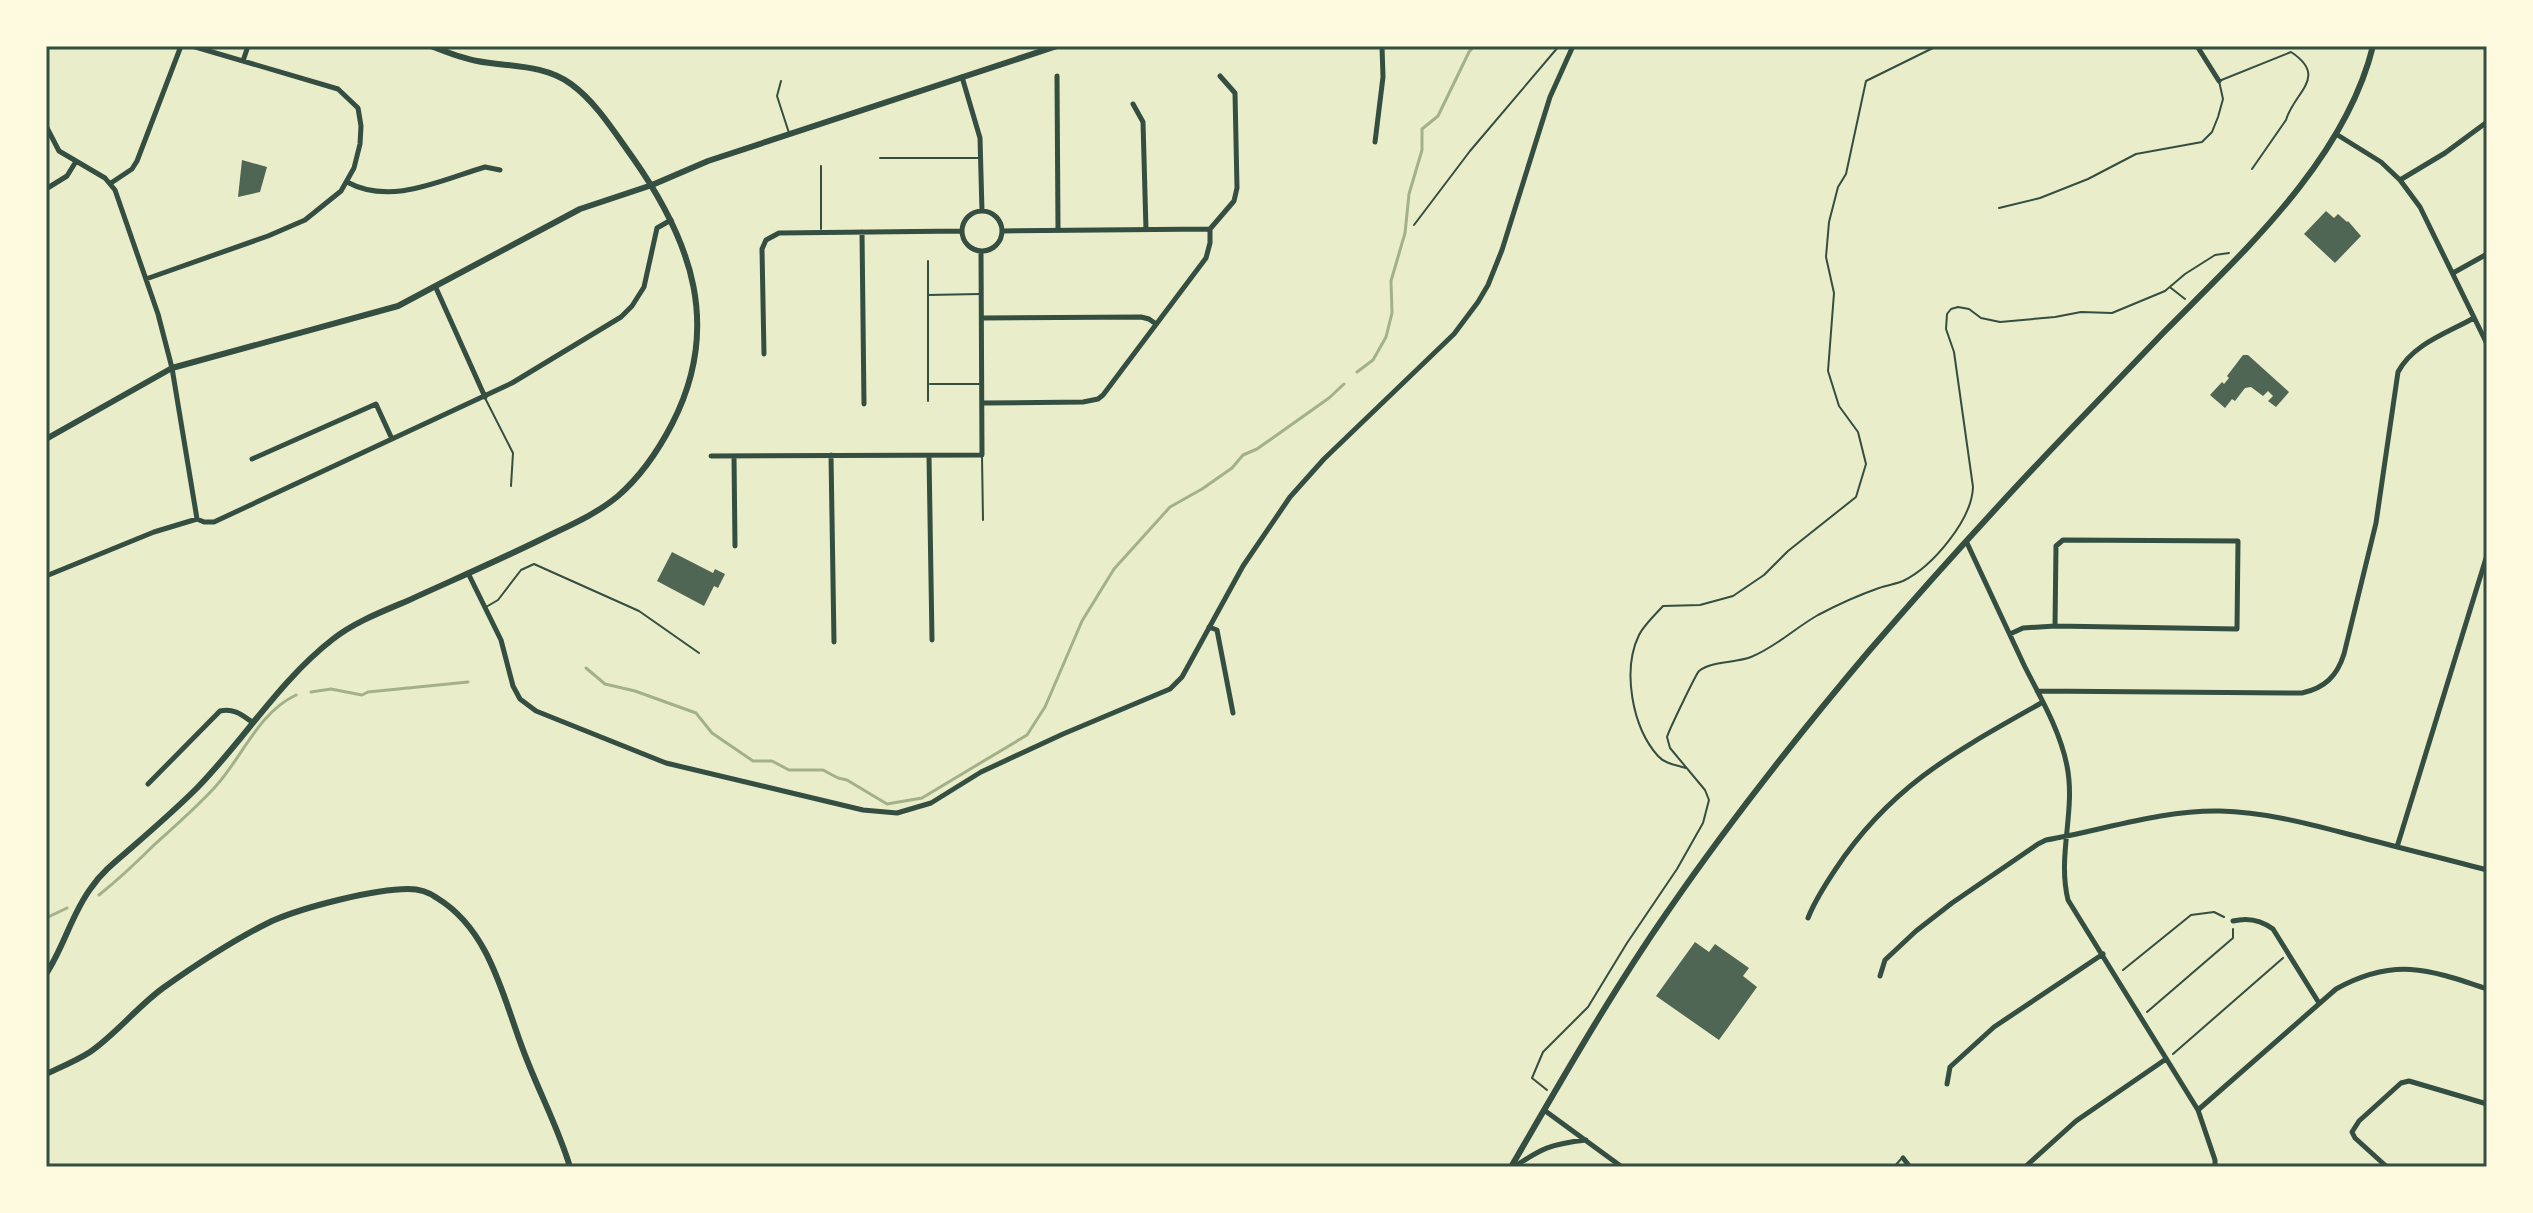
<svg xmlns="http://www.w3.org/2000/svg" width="2533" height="1213" viewBox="0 0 2533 1213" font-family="'Noto Sans',sans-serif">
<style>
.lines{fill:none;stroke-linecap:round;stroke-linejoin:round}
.stream{stroke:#a3b18a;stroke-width:3}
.building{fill:#4f6655}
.path{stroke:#344e41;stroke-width:2}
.service{stroke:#344e41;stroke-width:2}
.minor{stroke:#344e41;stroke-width:5}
.tertiary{stroke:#344e41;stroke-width:6}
.neatline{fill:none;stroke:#344e41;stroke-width:3}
</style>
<rect width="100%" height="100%" fill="#e9edc9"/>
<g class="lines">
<path class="stream" d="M1357,372L1373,360L1386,337L1392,313L1391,281L1405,233L1409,194L1422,150V129L1438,116L1469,52L1474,46
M586,668L605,684L635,691L696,713L712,733L753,761H772L789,770H823L838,778L847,780L887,804L922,798L1027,735L1045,707L1082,621L1114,569L1170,507L1202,489L1232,468L1243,455L1257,449L1329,398L1344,384
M311,692L331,689L362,695L368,692L468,682
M99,895C119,879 136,863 154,845C175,826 197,807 216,786C243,756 258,713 296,695
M46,918L67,908"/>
</g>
<path class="building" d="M242,160L267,167L260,192L238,197Z
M2326,211L2334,218L2338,214L2347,222L2348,221L2361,236L2335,263L2304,234Z
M2243,355H2248L2289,392L2276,407L2268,401L2273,396L2268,391L2263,396L2251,387L2245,388L2235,401L2232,399L2225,408L2210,395L2222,382L2224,384L2229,378L2227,376Z
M672,552L713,573L715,569L725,574L718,588L714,586L704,606L657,581Z
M1695,942L1709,952L1715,944L1749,968L1743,976L1757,987L1719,1040L1656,996Z"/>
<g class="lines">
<path class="path" d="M2171,288L2185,299
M1686,768C1677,765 1665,764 1658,756C1632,727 1622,670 1639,635C1644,625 1655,615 1663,606L1700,605L1733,596L1764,575L1788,551L1856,497L1866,464L1858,432L1839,406L1828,371L1834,293L1826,257L1829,222L1838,187L1846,174L1866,81L1937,46
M2123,970L2191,915L2214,912L2224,917
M2147,1012L2233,938V929
M2173,1054L2283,958
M1547,1090L1532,1078L1543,1052L1588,1007L1627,943L1677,869L1703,823L1709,800L1705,790L1670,748L1667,737C1669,730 1696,674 1699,671C1711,661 1736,663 1751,657C1776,647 1795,628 1818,615C1837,605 1859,595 1879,588C1887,585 1896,584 1903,581C1932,567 1972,520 1973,487L1954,352L1946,329L1947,314L1951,309L1958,307L1969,309L1981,318L2000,322L2055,317L2081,312L2112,313L2165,291L2185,274L2215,255L2229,253"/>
<path class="service" d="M781,81L777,96L789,133
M880,158H980
M821,166V229
M1999,208L2040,198L2088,179L2136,154L2202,142L2212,132L2218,117L2223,99L2219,81L2291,52C2329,77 2294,92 2286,120L2252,169
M1414,225L1470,151L1559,46
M928,261V401
M928,295L980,294
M930,384H979
M485,398L513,453L511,486
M982,456L983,520
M486,607L498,600L521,570L534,564L639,611L699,653
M1894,1167L1901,1159"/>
<path class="minor" d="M2197,46L2219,81
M243,61L248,46
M1057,76L1058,230
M962,77L980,138L982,211
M1133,104L1143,122L1146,230
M46,126L59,151L105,178L115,190L158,314L172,368L197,519
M2336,134L2381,162L2400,180L2420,207L2487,344
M1375,142L1383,77L1382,46
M2400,180L2445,153L2487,122
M347,182C391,206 441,180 485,167L500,170
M111,183L132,169L137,161L181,46
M46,189L67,176L75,163
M962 231a20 20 0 1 1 40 0a20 20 0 1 1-40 0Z
M1002,231L1210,229L1234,201L1237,188L1235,93L1220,76
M862,232L864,404
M2453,273L2487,254
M146,279L268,236L305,220L341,191L354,168L360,144L361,126L358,108L338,89L192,46
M436,288L485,397
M982,318L1141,317L1149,319L1156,324
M764,354L762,249L766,240L779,233L962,231
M982,403L1083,402L1098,399L1103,395L1206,258L1210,243V229
M831,455L834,642
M711,456L982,455L981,251
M734,456L735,546
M929,456L932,640
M252,459L376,404L392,439
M1967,543C1986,583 2005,624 2024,665C2040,697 2060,730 2067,766C2076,811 2057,855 2068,900L2198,1110L2215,1160V1167
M468,573L501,640L513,686L520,699L536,711L666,763L863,810L897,813L931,803L981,772L1063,734L1170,689L1182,677L1243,566L1290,497L1324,459L1454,334L1478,302L1488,285L1502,250L1550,97L1573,46
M46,576L154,532L197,519L204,522H214L512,383L621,317L632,306L644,287L657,228L671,220
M1209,627L1217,630L1233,713
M2010,634L2023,628L2055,626L2237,629L2238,541L2063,540L2056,546L2055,626
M2037,691L2302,693C2325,688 2337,676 2344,654L2376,523L2398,372C2413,344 2447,333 2474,318
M148,784L220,711C234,708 242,715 252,722
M2397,847L2487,555
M1808,918C1815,900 1825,885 1835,870C1891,785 1958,750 2043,702
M2233,921C2249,917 2261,920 2273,929L2319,1003
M1880,976L1885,960L1916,931L1952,903L2038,844L2046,840C2104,830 2161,810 2220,811C2269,812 2316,826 2363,838C2404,849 2446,859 2487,870
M1947,1084L1950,1067L1994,1027L2103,954
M1544,1110L1622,1167
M2198,1110L2336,989C2394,957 2428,969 2487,989
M1903,1158L1910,1167
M1514,1167C1542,1148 1551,1144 1586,1140
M2025,1167L2076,1121L2166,1059
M2387,1167L2355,1138L2352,1132L2359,1121L2401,1083L2409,1081L2487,1104"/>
<path class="tertiary" d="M46,439L172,368L398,306L580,209L652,185L708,161L1057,46
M46,974C64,947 72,913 91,888C102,872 116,861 130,849C153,829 176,809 197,788C244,740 279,681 333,639C355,622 381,612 407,601C455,579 504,558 552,534C575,523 599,512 618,496C641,476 658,451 672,424C722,327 692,242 633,158C615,133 596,102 571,84C544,64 508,67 477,61C461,58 446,52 431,46
M46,1074C61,1067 76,1061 90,1052C116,1034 137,1007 163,988C197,964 235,939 272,921C304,907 374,889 408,889C418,889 429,892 437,898C493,932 504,1004 527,1060C541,1096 559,1130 570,1167
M1511,1167C1561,1081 1611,993 1668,911C1730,821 1798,735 1869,651C1933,577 1998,505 2066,434C2099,400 2132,365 2165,331C2244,251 2345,160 2373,46"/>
</g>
<rect width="2533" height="1213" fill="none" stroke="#fefae0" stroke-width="96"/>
<rect x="48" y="48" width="2437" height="1117" class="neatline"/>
</svg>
